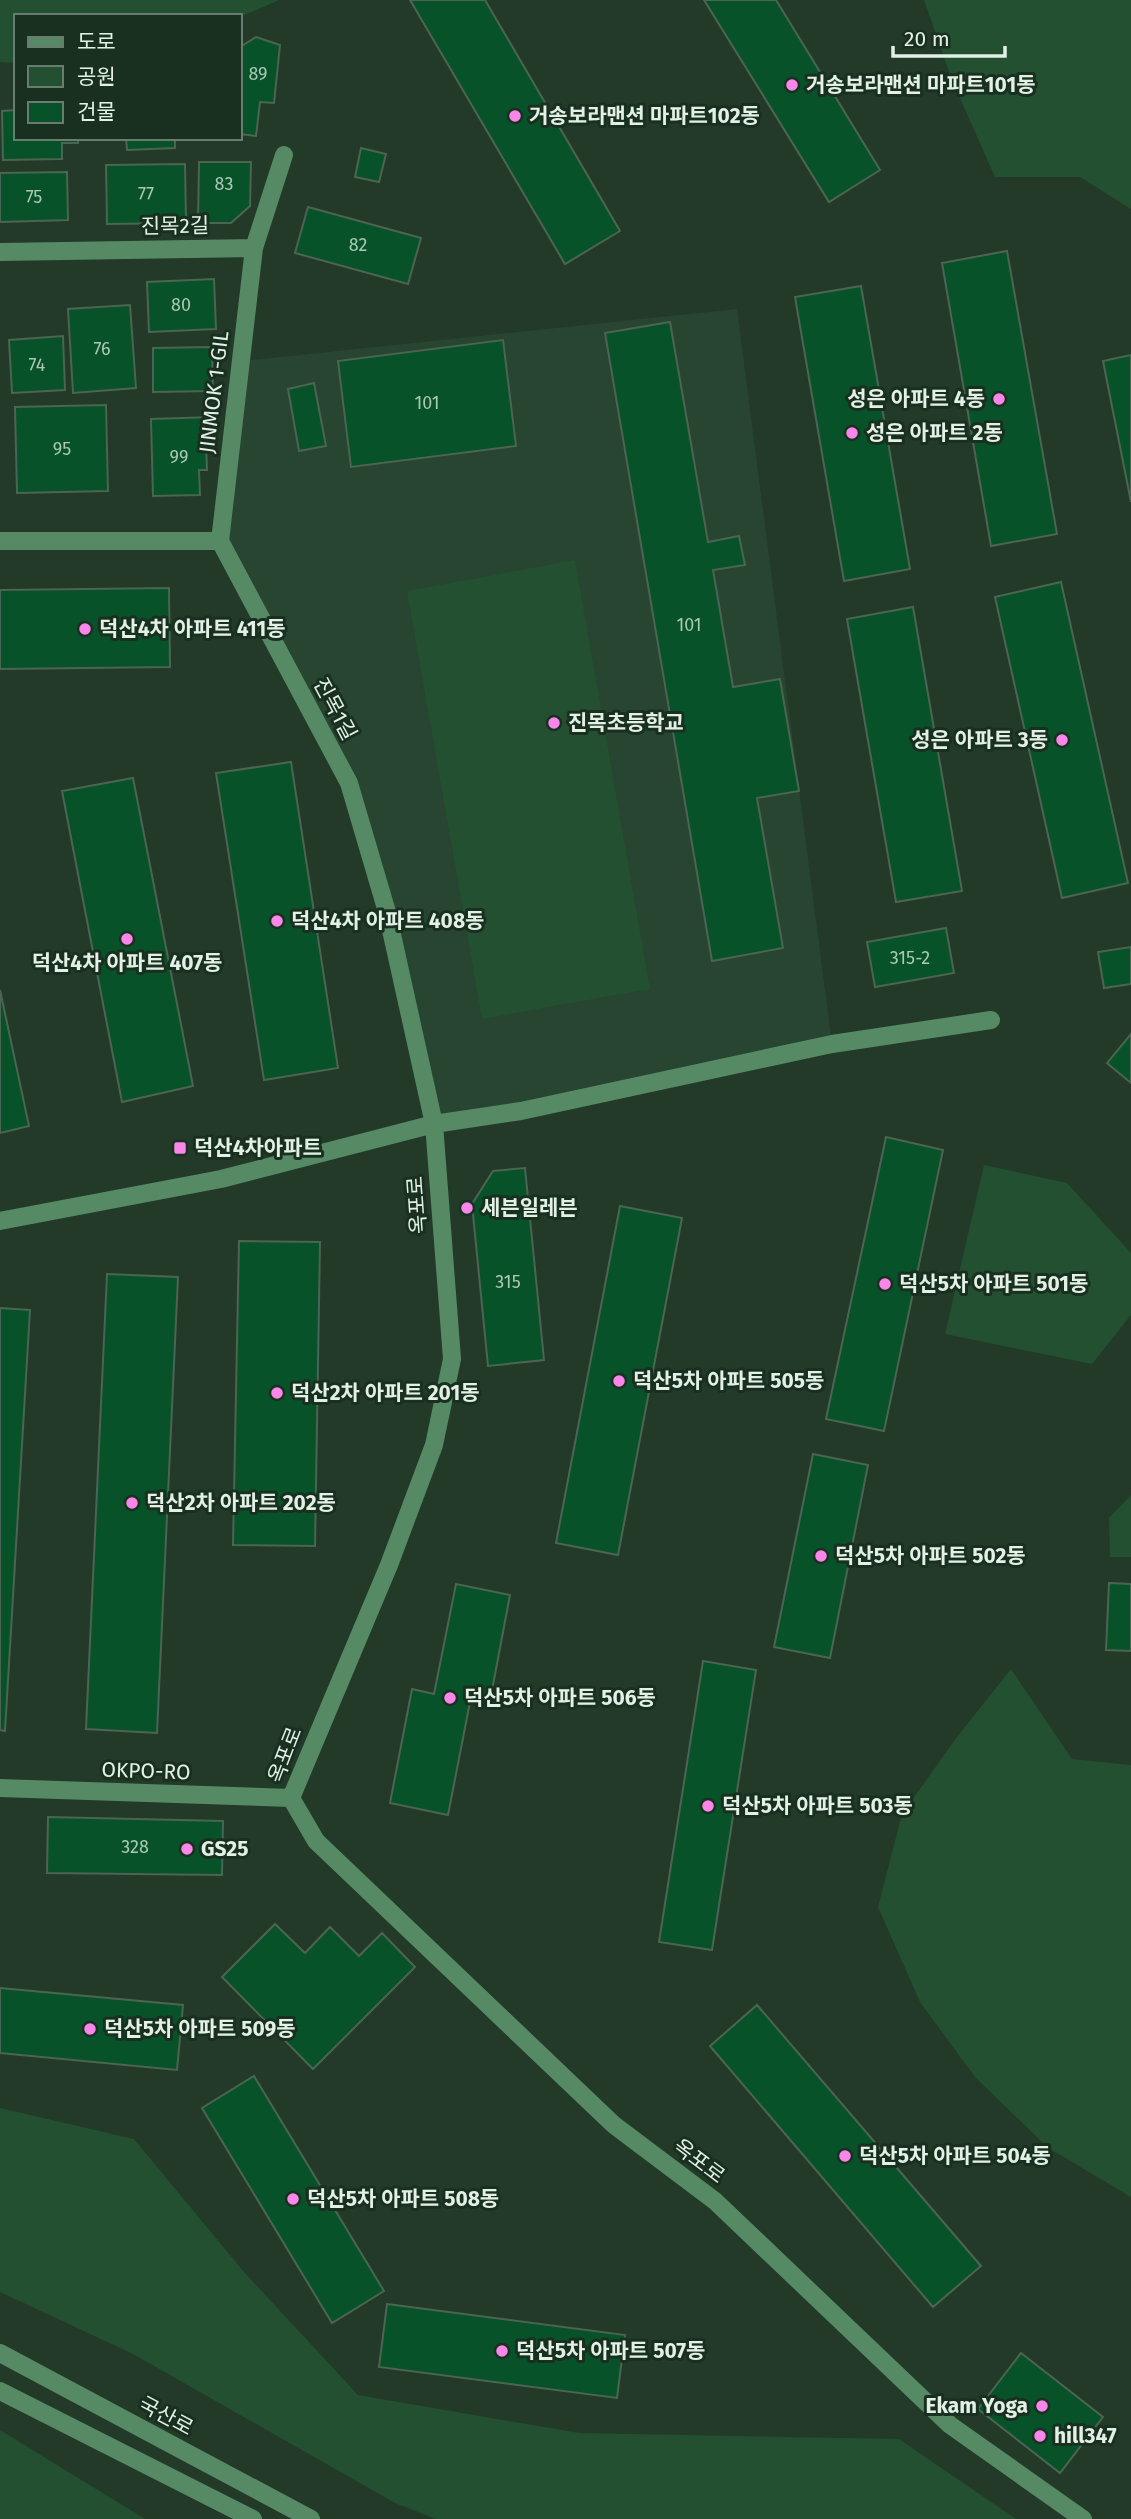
<svg xmlns="http://www.w3.org/2000/svg" width="1131" height="2519" viewBox="0 0 1131 2519" font-family="'Fira Sans','Noto Sans KR',sans-serif">
<style>
.built{fill:#274530}
.green{fill:#225031}
.building{fill:#075229;stroke:#4c6452;stroke-width:2}
.lines{fill:none;stroke-linecap:round;stroke-linejoin:round}
.minor{stroke:#558a65;stroke-width:18}
.poi-dot{fill:#f987e9;stroke:#193020;stroke-width:2.5}
.labels{text-anchor:middle;stroke-width:6;stroke-linejoin:round;paint-order:stroke}
.number-label{font-size:18px;fill:#abc8b6}
.poi-label{font-size:21px;font-weight:bold;fill:#e2f0e5;stroke:#193020;text-anchor:start}
.street-label{font-size:21px;fill:#e2f0e5;stroke:#193020}
</style>
<rect width="100%" height="100%" fill="#233a29"/>
<path class="built" d="M737,309L832,1044L434,1124L349,783L220,541L241,361Z"/>
<path class="green" d="M0,0H279L240,17L16,16V63L0,62Z
M924,0H1131V209L1080,177H995L952,80Z
M575,560L650,989L482,1019L407,591Z
M984,1165L1067,1183L1131,1253V1315L1092,1364L945,1334Z
M1131,1495V1557H1110L1109,1518Z
M1011,1669L1072,1759L1131,1765V2197L1047,2147L975,2077L920,2002L878,1907L902,1814L957,1737Z
M0,2108L134,2139L244,2272L358,2395L579,2433L899,2439L1016,2519H436L395,2503L133,2354L0,2292Z
M0,2430L145,2519H0Z"/>
<path class="building" d="M410,0H485L620,231L565,264Z
M704,0H776L880,170L829,202Z
M256,37L280,45L274,103L260,102L256,136L240,134V47Z
M16,110V138H78V143H62V159L3,160L2,111Z
M99,138H175V148L127,150L126,138L99,140Z
M361,148L386,154L379,182L355,177Z
M199,162H251L250,206L231,223H198Z
M185,164L186,223L107,224L106,165Z
M67,172L68,220L0,222V173Z
M308,207L421,238L408,284L295,253Z
M1007,251L1057,534L991,546L942,263Z
M214,279L216,329L149,332L147,282Z
M861,286L910,569L844,581L795,297Z
M130,305L136,388L73,393L68,309Z
M670,322L708,542L739,536L745,565L713,570L733,687L780,679L799,791L757,798L783,948L712,961L605,333Z
M63,336L65,390L12,393L9,340Z
M503,340L516,446L351,467L338,361Z
M212,347L213,391L153,392V348Z
M1131,355V502L1103,361Z
M314,383L326,446L299,451L288,389Z
M106,405L108,491L17,493L15,407Z
M213,417L214,443H206L207,470H199L200,495L153,496L151,419Z
M1061,582L1128,883L1062,898L995,597Z
M169,588L170,667L0,669V590Z
M913,607L962,891L896,902L847,619Z
M291,762L338,1068L264,1080L216,773Z
M133,778L193,1086L122,1102L62,791Z
M946,928L954,973L875,987L867,942Z
M1131,947V984L1104,988L1098,952Z
M0,990L29,1126L0,1133Z
M1131,1034V1083L1107,1063Z
M886,1137L943,1150L884,1431L826,1419Z
M525,1168L544,1360L488,1366L472,1204L493,1171Z
M620,1206L682,1218L618,1555L556,1543Z
M239,1241L320,1242L315,1546L233,1545Z
M107,1274L178,1277L157,1733L86,1729Z
M0,1308L30,1310L5,1731L0,1730Z
M813,1454L868,1465L830,1658L774,1647Z
M1109,1583L1131,1584V1651L1106,1650Z
M456,1584L510,1595L489,1706L470,1702L448,1815L390,1803L412,1689L434,1694Z
M703,1661L756,1670L712,1950L659,1942Z
M48,1817L223,1821L222,1875L47,1873Z
M275,1924L305,1953L330,1927L359,1956L382,1933L415,1967L313,2069L222,1977Z
M0,1988L183,2005L177,2070L0,2053Z
M757,2005L981,2266L933,2307L710,2046Z
M254,2076L384,2291L332,2323L202,2108Z
M387,2304L625,2335L617,2398L379,2367Z
M1021,2353L1103,2417L1060,2473L978,2409Z"/>
<g class="lines">
<path class="minor" d="M0,252L254,248
M0,541H220L349,783L387,912L434,1124L521,1111L832,1044L991,1020
M220,541L254,248L284,155
M0,1221L221,1179L434,1124L452,1359L434,1445L389,1565L291,1798L316,1841L614,2125L715,2201L950,2425L1083,2519
M0,1788L291,1798
M0,2353L311,2519
M0,2391L253,2519"/>
</g>
<g class="poi-dot">
<circle cx="792" cy="85" r="7"/>
<circle cx="515" cy="116" r="7"/>
<circle cx="999" cy="399" r="7"/>
<circle cx="852" cy="433" r="7"/>
<circle cx="85" cy="629" r="7"/>
<circle cx="554" cy="723" r="7"/>
<circle cx="1062" cy="740" r="7"/>
<circle cx="277" cy="921" r="7"/>
<circle cx="127" cy="939" r="7"/>
<rect x="173" y="1141" width="14" height="14" rx="3.5"/>
<circle cx="467" cy="1208" r="7"/>
<circle cx="885" cy="1284" r="7"/>
<circle cx="619" cy="1381" r="7"/>
<circle cx="277" cy="1393" r="7"/>
<circle cx="132" cy="1503" r="7"/>
<circle cx="821" cy="1556" r="7"/>
<circle cx="450" cy="1698" r="7"/>
<circle cx="708" cy="1806" r="7"/>
<circle cx="187" cy="1849" r="7"/>
<circle cx="90" cy="2029" r="7"/>
<circle cx="845" cy="2156" r="7"/>
<circle cx="293" cy="2199" r="7"/>
<circle cx="502" cy="2351" r="7"/>
<circle cx="1042" cy="2406" r="7"/>
<circle cx="1040" cy="2436" r="7"/>
</g>
<g class="labels">
<g class="number-label">
<text x="258" y="80">89</text>
<text x="224" y="190">83</text>
<text x="146" y="200">77</text>
<text x="34" y="203">75</text>
<text x="358" y="251">82</text>
<text x="181" y="311">80</text>
<text x="102" y="355">76</text>
<text x="37" y="371">74</text>
<text x="427" y="409">101</text>
<text x="62" y="455">95</text>
<text x="179" y="463">99</text>
<text x="689" y="631">101</text>
<text x="910" y="964">315-2</text>
<text x="508" y="1288">315</text>
<text x="135" y="1853">328</text>
</g>
<g class="poi-label">
<text x="806" y="92">거송보라맨션 마파트101동</text>
<text x="529" y="123">거송보라맨션 마파트102동</text>
<text x="985" y="406" text-anchor="end">성은 아파트 4동</text>
<text x="866" y="440">성은 아파트 2동</text>
<text x="99" y="636">덕산4차 아파트 411동</text>
<text x="568" y="730">진목초등학교</text>
<text x="1048" y="747" text-anchor="end">성은 아파트 3동</text>
<text x="291" y="928">덕산4차 아파트 408동</text>
<text x="127" y="970" text-anchor="middle">덕산4차 아파트 407동</text>
<text x="194" y="1155">덕산4차아파트</text>
<text x="481" y="1215">세븐일레븐</text>
<text x="899" y="1291">덕산5차 아파트 501동</text>
<text x="633" y="1388">덕산5차 아파트 505동</text>
<text x="291" y="1400">덕산2차 아파트 201동</text>
<text x="146" y="1510">덕산2차 아파트 202동</text>
<text x="835" y="1563">덕산5차 아파트 502동</text>
<text x="464" y="1705">덕산5차 아파트 506동</text>
<text x="722" y="1813">덕산5차 아파트 503동</text>
<text x="201" y="1856">GS25</text>
<text x="104" y="2036">덕산5차 아파트 509동</text>
<text x="859" y="2163">덕산5차 아파트 504동</text>
<text x="307" y="2206">덕산5차 아파트 508동</text>
<text x="516" y="2358">덕산5차 아파트 507동</text>
<text x="1028" y="2413" text-anchor="end">Ekam Yoga</text>
<text x="1054" y="2443">hill347</text>
</g>
<g class="street-label">
<text transform="translate(175 226) rotate(-1)" y="7">진목2길</text>
<text transform="translate(214 392) rotate(-83)" y="7">JINMOK 1-GIL</text>
<text transform="translate(335 709) rotate(62)" y="7">진목1길</text>
<text transform="translate(417 1205) rotate(-94)" y="7">옥포로</text>
<text transform="translate(285 1755) rotate(-69)" y="7">옥포로</text>
<text transform="translate(146 1771) rotate(2)" y="7">OKPO-RO</text>
<text transform="translate(699 2161) rotate(37)" y="7">옥포로</text>
<text transform="translate(166 2416) rotate(28)" y="7">국산로</text>
</g>
</g>
<rect x="14" y="14" width="228" height="126" fill="#193020" stroke="#697d6f" stroke-width="2"/>
<rect x="28" y="37" width="35" height="10" fill="#558a65" stroke="#697d6f" stroke-width="2"/>
<text x="77" y="49" font-size="21" fill="#e2f0e5">도로</text>
<rect x="28" y="66" width="35" height="21" fill="#225031" stroke="#697d6f" stroke-width="2"/>
<text x="77" y="84" font-size="21" fill="#e2f0e5">공원</text>
<rect x="28" y="102" width="35" height="21" fill="#075229" stroke="#697d6f" stroke-width="2"/>
<text x="77" y="119" font-size="21" fill="#e2f0e5">건물</text>
<path d="M893 46v10h112v-10" fill="none" stroke="#e2f0e5" stroke-width="3.5"/>
<text x="904" y="46" font-size="21" fill="#e2f0e5" stroke="#193020" stroke-width="5" paint-order="stroke">20 m</text>
</svg>
